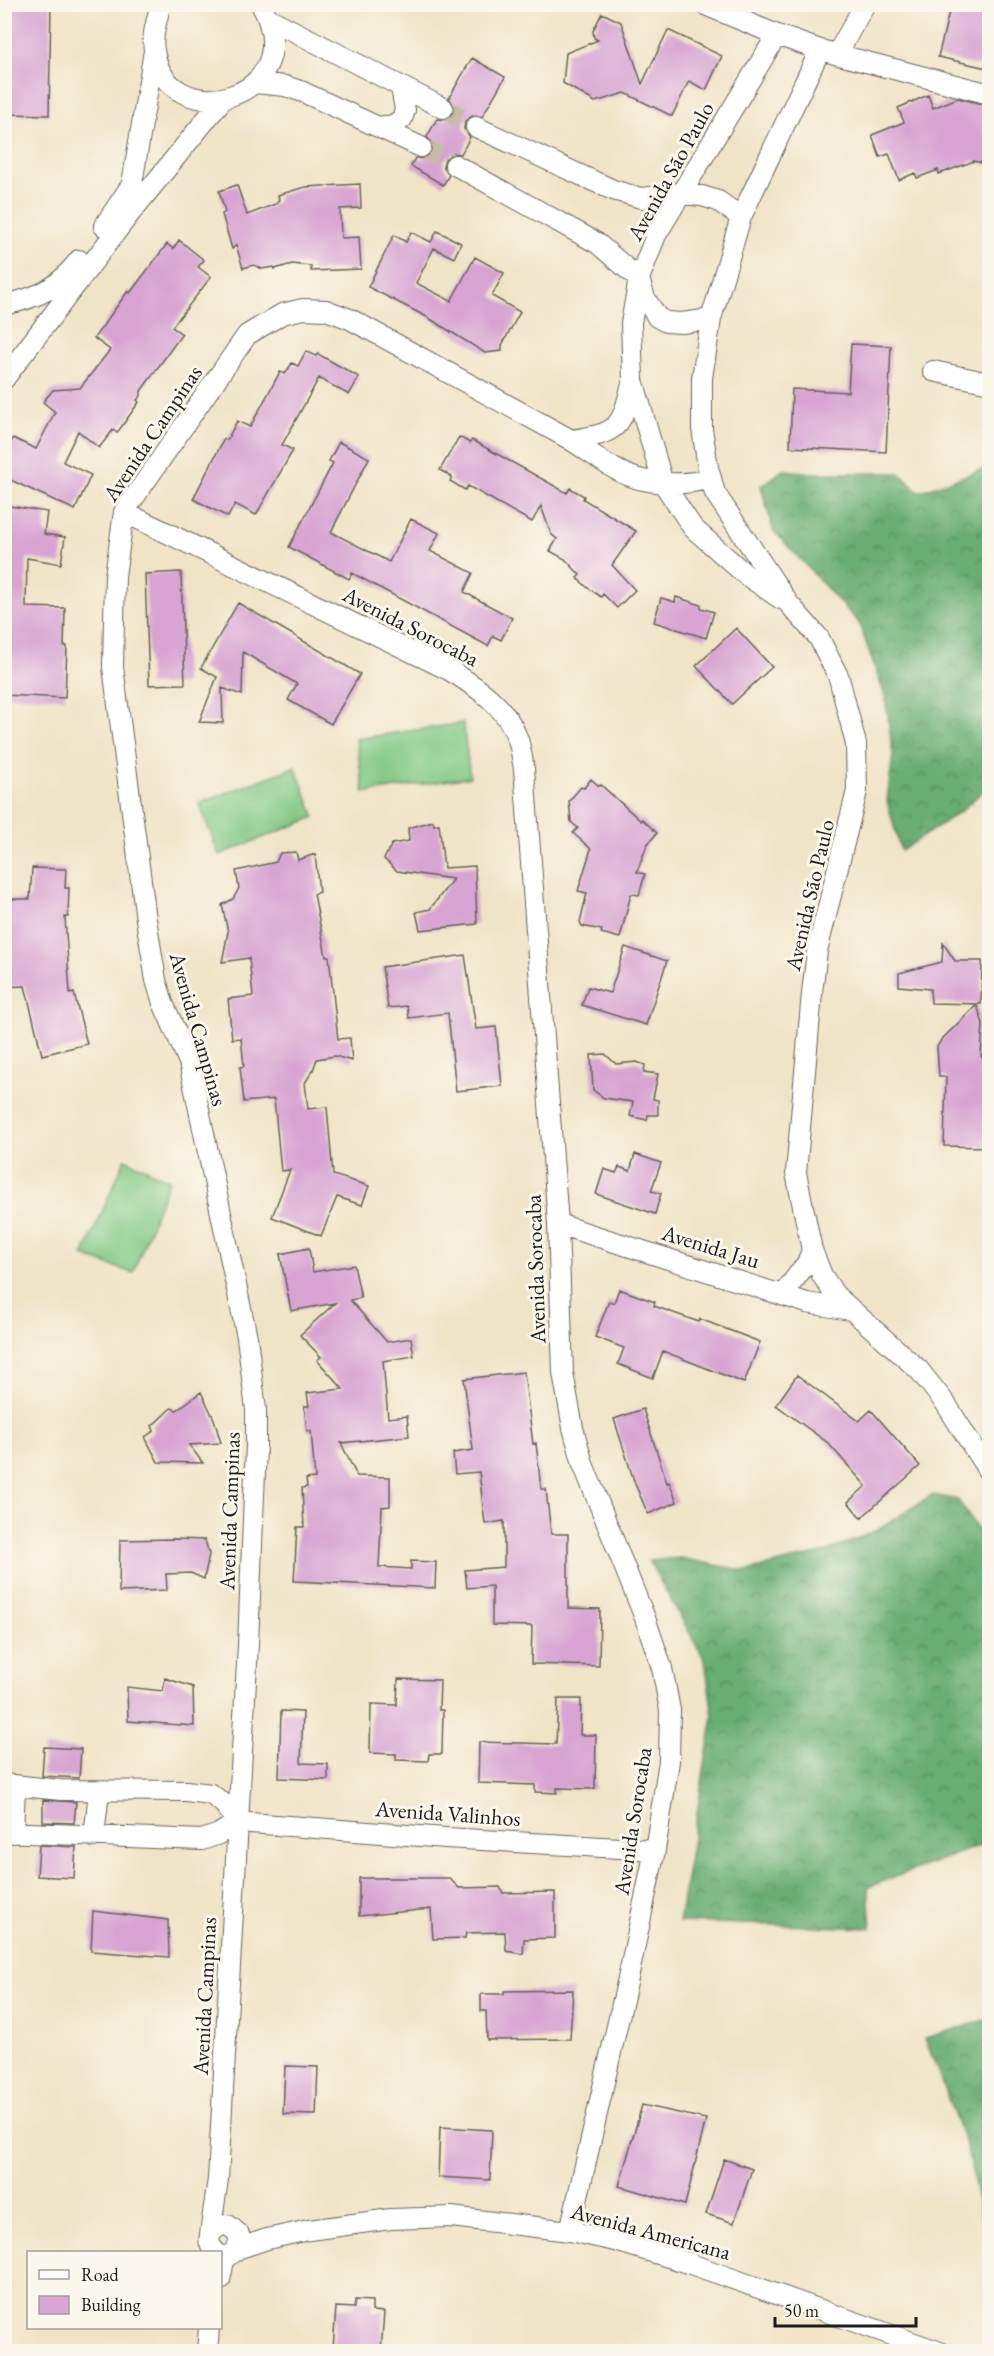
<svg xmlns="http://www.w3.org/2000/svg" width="994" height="2356" viewBox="0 0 994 2356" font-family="'EB Garamond',serif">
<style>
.forest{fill:url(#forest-crowns);stroke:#426447;stroke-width:1.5}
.pitch{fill:#81c985;stroke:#4e7250;stroke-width:1.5}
.building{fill:#d7a4d3}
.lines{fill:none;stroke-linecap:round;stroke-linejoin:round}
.street-tunnel{stroke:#c6bca5;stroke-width:20;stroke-dasharray:20 10;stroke-linecap:butt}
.street-casing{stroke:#666258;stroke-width:22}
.street{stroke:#fff;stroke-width:20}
.labels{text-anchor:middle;stroke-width:6;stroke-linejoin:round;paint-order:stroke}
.street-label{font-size:22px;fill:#1c1c1c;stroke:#fbf7ec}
</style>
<defs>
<pattern id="forest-crowns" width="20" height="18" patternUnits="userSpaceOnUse" patternTransform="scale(1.5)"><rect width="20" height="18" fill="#68ad72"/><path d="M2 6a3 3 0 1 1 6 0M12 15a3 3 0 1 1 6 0" fill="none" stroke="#558c5d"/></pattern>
</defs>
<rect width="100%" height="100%" fill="#fbf7ec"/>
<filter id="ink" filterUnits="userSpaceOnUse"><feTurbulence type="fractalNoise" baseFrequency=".0167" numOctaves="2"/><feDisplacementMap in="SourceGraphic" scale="12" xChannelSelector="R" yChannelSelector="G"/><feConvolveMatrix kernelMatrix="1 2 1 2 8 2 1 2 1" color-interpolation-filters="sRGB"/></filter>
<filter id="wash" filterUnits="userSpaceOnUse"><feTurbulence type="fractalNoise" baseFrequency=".008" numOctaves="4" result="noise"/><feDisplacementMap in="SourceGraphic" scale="24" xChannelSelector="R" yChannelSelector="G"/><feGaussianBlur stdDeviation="1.35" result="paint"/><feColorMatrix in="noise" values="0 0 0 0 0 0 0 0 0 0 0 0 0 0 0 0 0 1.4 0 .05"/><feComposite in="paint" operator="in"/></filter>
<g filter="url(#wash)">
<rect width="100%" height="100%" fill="#f0e4c7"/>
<path class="forest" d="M989,467V785L961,811L901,851L887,801L893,754L885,696L859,623L773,530L761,486L783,470L813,473H899L919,492Z
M932,1495L958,1500L989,1547V1842L868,1887L871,1928L679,1922L713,1716L705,1660L649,1561L680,1558L746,1571L826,1552L877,1530Z
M989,2019H990L989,2253L967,2149L925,2038Z"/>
<path class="pitch" d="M463,723L470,777L364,793L356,739Z
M295,767L315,817L219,855L199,803Z
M125,1159L169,1180L133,1273L83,1256Z"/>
<g id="blocks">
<path class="building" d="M4,4H51L49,115L4,114Z
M951,4H990V58L987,68L938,57Z
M602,13L621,22L642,84L668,30L722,56L706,90L689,81L672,116L625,93L595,102L563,83L566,53L598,40L594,38L593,31Z
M472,58L505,77L482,117L474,115L465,121L464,129L470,137L461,154L454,153L445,159L443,166L449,175L443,185L411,166L415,158L423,159L432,153L433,145L427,137L437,119L444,120L453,114L455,107L449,98Z
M928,95L933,108L958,98L990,106V165L974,161L939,174L938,170L917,178L915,173L899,180L889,154L880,157L872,135L904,122L898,108Z
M360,184L361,208L340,209L341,238L359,237L361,269L311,271V266L292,264L275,269L274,267L262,269L254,265L243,268L236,245L232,249L222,214L225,212L219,191L237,185L247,215L278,203L277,201L279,200L278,195L305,187Z
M437,231L461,243L454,258L434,248L416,283L451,301L475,257L504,273L492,296L520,312L502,345V351L485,353L427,317L368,287L394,235L406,242L411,232L431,242Z
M179,240L204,260L198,267L211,277L172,327L182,334L141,391V396L137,400L139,402L117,433L113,430L99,448L78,431L63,462L91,475L75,510L4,477V444L9,446L13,438L36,449L55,412L43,402L53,390L80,388L110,350L94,338L128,291L130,293L167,244L173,249Z
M851,344L891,346L886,452L790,447L792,389L848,392Z
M306,351L316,356L318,354L359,377L349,395L319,378L282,445L293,450L256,515L235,504L228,517L193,499L224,439L227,440L237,421L250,427L280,372L285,374L292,363L298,366Z
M459,437L470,443L472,440L567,493L570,488L584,496L583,499L636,531L612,565L635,590L617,608L603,594L601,597L588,588L577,578L580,575L565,559L550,551L557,539L551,534L541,506L532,522L468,486L465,490L450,481L452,477L440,470Z
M339,442L369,458L331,532L389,562L411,519L439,533L430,551L473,573L464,592L512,618L501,640L493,636L488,646L352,573L349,579L289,547L333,463L329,461Z
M4,505L47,512L44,534L65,537L61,564L27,558L26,607L65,608L64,646H67L65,698L4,695Z
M181,572L185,684L149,685L145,574Z
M676,597L701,605V608L714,612L706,638L654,622L661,598L675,602Z
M238,603L360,674L331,724L288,700L297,684L243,652L242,695L222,688L223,723L199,722L217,677L201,668Z
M736,628L772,667L732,704L696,666Z
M591,779L599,786L601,785L641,821L642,819L657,833L647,845L637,872L645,874L639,895L631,894L620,938L601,933L602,930L582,926L580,922L587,893L578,891L591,849L573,833L578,828L571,822L569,801L581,787L584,788Z
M433,821L434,825L439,824L444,868L475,866L477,924L420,930L416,912L430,909L453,879L397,871L384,859L392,844L409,841L408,828Z
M296,852L298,860L315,854L319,892L314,894L326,956H329L338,1039L350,1038L352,1061L335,1056L317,1059L313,1070L305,1083L308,1109L327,1107L333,1175L369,1186L362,1205L337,1197L321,1236L272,1217L290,1170L281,1171L274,1099L244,1102L240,1067L244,1066L241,1038L232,1039L228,999L253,996L249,958L222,962L228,932L222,905L233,899L239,888L236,871L276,862L280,853Z
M32,868L66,869L65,888H69L68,917H65L70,994L74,993L87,1044L42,1055L25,986L4,987V899H30Z
M943,943L955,961H982L981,1004L931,1003L930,989L899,986V973L942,962Z
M625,947L667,961L646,1025L582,1005L588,987L610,993Z
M465,955L476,1029L496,1027L502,1086L456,1091L448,1013L409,1018L407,1006L388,1008L382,967Z
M977,1005L983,1024L981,1056L990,1066L986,1147L944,1146L946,1077H939L937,1047L941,1040Z
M605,1054L616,1064L637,1062L645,1065L644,1072L658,1074L653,1099L658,1100V1115H648L647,1120L630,1116L633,1102L604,1098L593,1090L591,1055Z
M635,1154L661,1163L651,1191L661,1193L655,1214L596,1194L604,1169L616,1173L619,1167L630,1171Z
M309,1248L313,1272L354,1265L361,1298L350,1300L387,1342L411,1338L414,1356L383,1361L388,1418L407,1416L409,1436L341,1443L357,1476L390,1477V1506L382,1507L379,1567L411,1569V1561L436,1562L435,1588L294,1581L297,1527H304L302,1488L307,1487L306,1479L315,1478L311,1431H307L304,1406H309L307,1393L343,1389L317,1360L321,1357L300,1335L335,1303L291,1311L280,1254Z
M619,1289L655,1302L654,1306L699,1322L700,1319L760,1342L744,1383L663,1351L653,1378L618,1364L624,1348L595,1337L609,1301L614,1303Z
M524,1372L533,1444L536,1443L541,1489H546L551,1534H568V1608L600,1609L599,1666L531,1664L532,1626L492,1625V1586L467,1588L465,1570L504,1567V1521L485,1524L479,1472L455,1474L453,1453L473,1450L464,1379Z
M797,1375L859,1421L871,1410L920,1466L861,1518L848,1502L866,1486L828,1443L776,1405Z
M201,1392L214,1419L221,1443L189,1445L203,1463L158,1462L145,1437L154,1431L152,1426L171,1408L177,1410Z
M643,1409L667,1483L669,1482L677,1502L648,1514L635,1484L614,1419Z
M174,1539L205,1540L209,1554L204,1579L191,1573L166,1574L167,1590L119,1592L120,1540Z
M165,1678L193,1687L194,1726L128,1721L127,1687L163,1691Z
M398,1679L440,1680L439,1710H443L442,1754H429L428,1761L396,1760V1754L370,1753L371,1704L397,1705Z
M558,1699H581L580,1735H596L595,1789L557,1788V1793L535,1792V1785L478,1783L479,1742L556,1744Z
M281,1711L303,1712L301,1763L328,1764V1780L279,1778Z
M44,1747L81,1749L79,1778L42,1776Z
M43,1800L76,1802L74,1823L43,1822Z
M39,1845L76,1847L74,1878L37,1876Z
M359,1878H449L459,1888L500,1887L503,1893L555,1892V1938L524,1939L523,1954L506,1951L505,1932L466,1933L465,1938L433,1939L431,1909L359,1916Z
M93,1911L168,1920L169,1957L91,1951Z
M573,1990L570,2039L487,2040L486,2011H481V1994H504V1991Z
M285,2066L318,2067L316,2115L283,2114Z
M642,2105L706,2119L685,2205L619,2186Z
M440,2127L492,2130L490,2180L438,2177Z
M724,2159L752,2169L734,2223L706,2214Z
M355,2300L372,2301V2311L384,2312L381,2352L333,2349L336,2307L354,2308Z"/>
</g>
</g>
<g filter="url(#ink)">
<use href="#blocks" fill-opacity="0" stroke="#666258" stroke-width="1.5"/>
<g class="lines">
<path class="street-tunnel" d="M443,108L476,127
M421,147L455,165"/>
<g class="street-casing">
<path id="street" d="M160,4C158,20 151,34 154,50C166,137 313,100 261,4
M703,4L777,35L820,50L990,94
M268,18L443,108
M777,35L656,235L639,279L631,323L633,380L663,483L693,528L746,575L781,599
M820,50L741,217L711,319L702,378V429L708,467L715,493L789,604L819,638L839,678L856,744L857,791L817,951L812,993L796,1173L812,1250L822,1275L835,1295L919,1370L946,1404L990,1474
M837,54L865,4
M255,83L285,86L303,92L421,147
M378,127L393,125L402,119L405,110L401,87
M476,127L613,190L641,198L680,194L702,196L718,201L741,217
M455,165L597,243L639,279L645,298L657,317L666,322L682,323L711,319
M104,226L132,184L154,51
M4,305C40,297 57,289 79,260
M933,371L990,383
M4,379L128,216L222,100
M571,440C621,433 621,427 633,380
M124,512L449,670C477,687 505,705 517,737C521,747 522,759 524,769L558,1224L563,1373L573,1428L583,1464L645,1618L662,1668L670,1710L669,1761L655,1850L629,1974L570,2231
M558,1224L807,1303L851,1310
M783,1294L807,1263L812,1250
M4,1784L60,1790L186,1791L211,1794L224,1804L237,1822
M4,1832L202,1840L219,1834L237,1822L446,1838L655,1850
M13,1833L15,1786
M94,1837L99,1791
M210,2234L218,2179L248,1645L256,1446V1410L247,1337L189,1062L163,1003L156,980L146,919L113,667L115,576L124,512L247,335L282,314L303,309L326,310L350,319C421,358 492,397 564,436C591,451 612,473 643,480C667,485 688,485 711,478
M237,2249L267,2239L309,2230L391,2219L451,2217L570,2231L615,2241L685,2262L940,2352
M216,2252C202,2241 212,2225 228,2225L239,2234C240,2246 234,2259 220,2255
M220,2280L225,2256
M207,2352L209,2328"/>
</g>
<use href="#street" class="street"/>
</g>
</g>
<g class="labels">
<g class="street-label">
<text transform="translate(670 171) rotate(-61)" y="8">Avenida São Paulo</text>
<text transform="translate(152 433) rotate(-56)" y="8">Avenida Campinas</text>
<text transform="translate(411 626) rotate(27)" y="8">Avenida Sorocaba</text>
<text transform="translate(809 895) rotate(-77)" y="8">Avenida São Paulo</text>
<text transform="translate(199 1029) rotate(74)" y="8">Avenida Campinas</text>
<text transform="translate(711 1246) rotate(17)" y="8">Avenida Jau</text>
<text transform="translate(535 1269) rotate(-92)" y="8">Avenida Sorocaba</text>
<text transform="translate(229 1511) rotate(-88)" y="8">Avenida Campinas</text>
<text transform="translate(448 1813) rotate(4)" y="8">Avenida Valinhos</text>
<text transform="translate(632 1821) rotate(-81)" y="8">Avenida Sorocaba</text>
<text transform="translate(204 1996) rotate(-87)" y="8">Avenida Campinas</text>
<text transform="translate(651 2231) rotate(15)" y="8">Avenida Americana</text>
</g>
</g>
<rect width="994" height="2356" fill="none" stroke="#fbf7ec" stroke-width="24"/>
<rect x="27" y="2251" width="195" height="78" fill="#fbf7ec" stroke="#a29f99" stroke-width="1.5"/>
<rect x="39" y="2270" width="30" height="9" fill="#ffffff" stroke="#a29f99" stroke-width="1.5"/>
<text x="81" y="2281" font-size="18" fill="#1c1c1c">Road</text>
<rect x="39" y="2296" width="30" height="18" fill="#d7a4d3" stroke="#a29f99" stroke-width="1.5"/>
<text x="81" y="2311" font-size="18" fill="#1c1c1c">Building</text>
<path d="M775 2317v9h141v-9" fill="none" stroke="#1c1c1c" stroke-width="3"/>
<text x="784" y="2317" font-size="18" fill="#1c1c1c" stroke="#fbf7ec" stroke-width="4.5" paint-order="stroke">50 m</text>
</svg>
